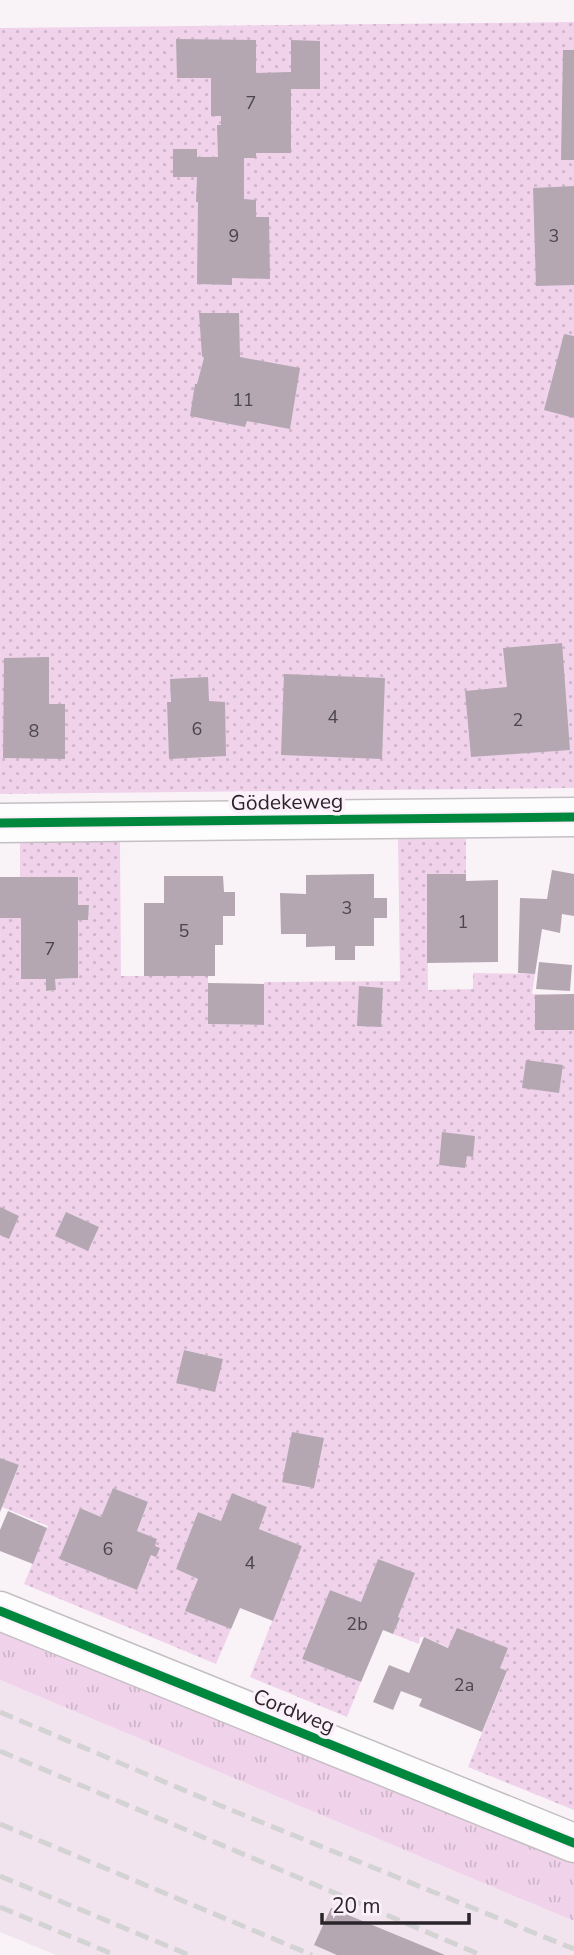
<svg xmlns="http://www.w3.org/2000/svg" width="574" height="1955" viewBox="0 0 574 1955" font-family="'Nunito Sans',sans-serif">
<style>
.built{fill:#f1e4ee}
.grass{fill:url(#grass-tufts)}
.garden{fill:url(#garden-dots);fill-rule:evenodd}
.building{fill:#b4a7b2}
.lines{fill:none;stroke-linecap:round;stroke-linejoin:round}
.minor-casing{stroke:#c4bfc3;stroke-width:41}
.minor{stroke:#fefdfe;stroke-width:38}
.rail{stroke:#d4d3d4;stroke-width:5;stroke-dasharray:14 7;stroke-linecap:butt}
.cycleway-casing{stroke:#fcf0fa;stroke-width:13}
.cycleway{stroke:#00873e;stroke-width:9}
.labels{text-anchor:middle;stroke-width:7;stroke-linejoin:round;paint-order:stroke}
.number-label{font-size:18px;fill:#4c464a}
.street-label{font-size:21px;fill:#292528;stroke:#fcf0fa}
</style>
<defs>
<pattern id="grass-tufts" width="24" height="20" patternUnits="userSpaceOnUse" patternTransform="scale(1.75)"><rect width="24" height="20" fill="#f0d3eb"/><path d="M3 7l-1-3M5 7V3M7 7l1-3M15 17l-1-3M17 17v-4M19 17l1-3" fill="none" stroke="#ceb5ca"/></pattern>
<pattern id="garden-dots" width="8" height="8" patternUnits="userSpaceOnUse" patternTransform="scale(1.75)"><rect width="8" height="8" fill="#f0d3eb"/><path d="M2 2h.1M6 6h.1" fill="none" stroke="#ceb5ca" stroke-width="1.8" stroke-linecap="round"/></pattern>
</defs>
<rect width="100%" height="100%" fill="#f9f3f8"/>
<path class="built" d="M0,1680L574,1921V1955H56L0,1932Z"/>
<path class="grass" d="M0,1611L574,1843V1921L0,1680Z"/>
<path class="garden" d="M574,22V788L0,794V28Z
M398,839H466V874L427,875L428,990L473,989V973L535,974L532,994H574V1810L468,1767L507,1672L424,1637H420L419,1644L393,1634L400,1618L398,1617L414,1573L378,1559L361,1602L330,1590L302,1659L361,1682L347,1717L250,1677L302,1546L259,1529L267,1507L233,1493L221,1521L198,1512L176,1569L198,1579L186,1611L231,1629L216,1664L24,1584L48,1526L2,1507L19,1466L0,1458V909L21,918V979H46V991L56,990L55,979L78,978V920L88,919L89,905H78V877H20V841H120L121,976H208V1024L264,1025V982L400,981ZM184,1350L223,1359L176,1383ZM113,1488L148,1503L137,1531L157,1540L137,1590L59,1559L80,1508L101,1517Z"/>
<path class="building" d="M176,39L256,40V73L291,72V40L320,41V89H291V153H256V158H244V199L256,200V217H269L270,279L232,278V285L197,284L198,202H196L197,177H173V149H197V157H218L217,125H221V116H211V78H177Z
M563,50H574V160H561Z
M574,186V285L536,286L533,188Z
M199,313H239L240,357L300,368L290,429L247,421L245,427L190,416L195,384H197L204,358L202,356Z
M564,334L574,336V418L544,410Z
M562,643L570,750L471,757L465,691L507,687L503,648Z
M49,657V704H65V759L3,758L4,658Z
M284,674L385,678L382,759L281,755Z
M208,677L209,701L225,702L226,756L169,759L167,702H171L170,679Z
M552,870L574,874V916L562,914L560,933L542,929L535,974L518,973L520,898L547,899Z
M374,874V898H387V918H374V946H355V960H335V946L306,947V934H281L280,893L306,894V875Z
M427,874H466V881L498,880V962L427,963Z
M164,876H223L224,892H235V916H223V945H215V976H144V903H164Z
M0,877H78V905H89L88,920H78V978L55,979L56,990L46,991V979H21V918H0Z
M539,962L572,965L570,991L536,989Z
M208,983L264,984V1025L208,1024Z
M359,986L383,988L381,1027L357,1026Z
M574,994V1030H535V995Z
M526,1060L563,1065L559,1093L522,1088Z
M442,1132L475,1136L473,1157L467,1156L465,1168L439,1165Z
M0,1207L19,1216L9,1239L0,1235Z
M66,1212L99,1227L88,1251L55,1236Z
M184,1350L223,1359L215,1392L176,1383Z
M292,1432L324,1438L314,1488L282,1482Z
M0,1458L19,1465L0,1512Z
M113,1488L148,1502L137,1531L157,1539L155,1546L160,1548L156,1557L151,1555L137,1590L59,1559L80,1508L101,1517Z
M232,1493L267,1507L259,1529L302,1546L273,1621L240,1608L231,1629L185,1611L198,1579L176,1569L198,1512L221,1521Z
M8,1511L47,1528L33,1564L0,1551V1530Z
M378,1559L415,1573L398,1617L400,1618L393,1634L383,1630L361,1682L302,1659L330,1590L361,1602Z
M457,1628L508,1648L500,1668L507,1671L482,1732L419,1706L422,1699L401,1691L393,1710L373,1702L389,1665L409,1673L424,1637L448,1648Z
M331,1908L445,1955H337L314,1945Z"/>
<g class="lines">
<g class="minor-casing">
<path id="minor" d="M0,823L574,817
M0,1611L574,1843"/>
</g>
<use href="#minor" class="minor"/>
<path class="rail" d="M0,1712L219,1805L574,1949
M0,1751L481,1955
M0,1824L312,1955
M0,1876L189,1955
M0,1907L115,1955"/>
<g class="cycleway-casing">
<path id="cycleway" d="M0,823L574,817
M0,1611L574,1843"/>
</g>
<use href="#cycleway" class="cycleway"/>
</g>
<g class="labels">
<g class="number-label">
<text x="251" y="109">7</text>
<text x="234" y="242">9</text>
<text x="554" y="242">3</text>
<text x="243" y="406">11</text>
<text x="333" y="723">4</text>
<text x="518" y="726">2</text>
<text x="197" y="735">6</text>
<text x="34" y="737">8</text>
<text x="347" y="914">3</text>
<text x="463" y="928">1</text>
<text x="184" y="937">5</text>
<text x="50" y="955">7</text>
<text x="108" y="1555">6</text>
<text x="250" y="1569">4</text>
<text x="357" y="1630">2b</text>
<text x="464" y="1691">2a</text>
</g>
<g class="street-label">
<text transform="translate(287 802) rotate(-1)" y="7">Gödekeweg</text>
<text transform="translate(294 1711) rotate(22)" y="7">Cordweg</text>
</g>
</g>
<path d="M322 1913v10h147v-10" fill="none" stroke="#292528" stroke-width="3.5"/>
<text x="332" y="1913" font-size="21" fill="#292528" stroke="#fcf0fa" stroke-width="5" paint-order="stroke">20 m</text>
</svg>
